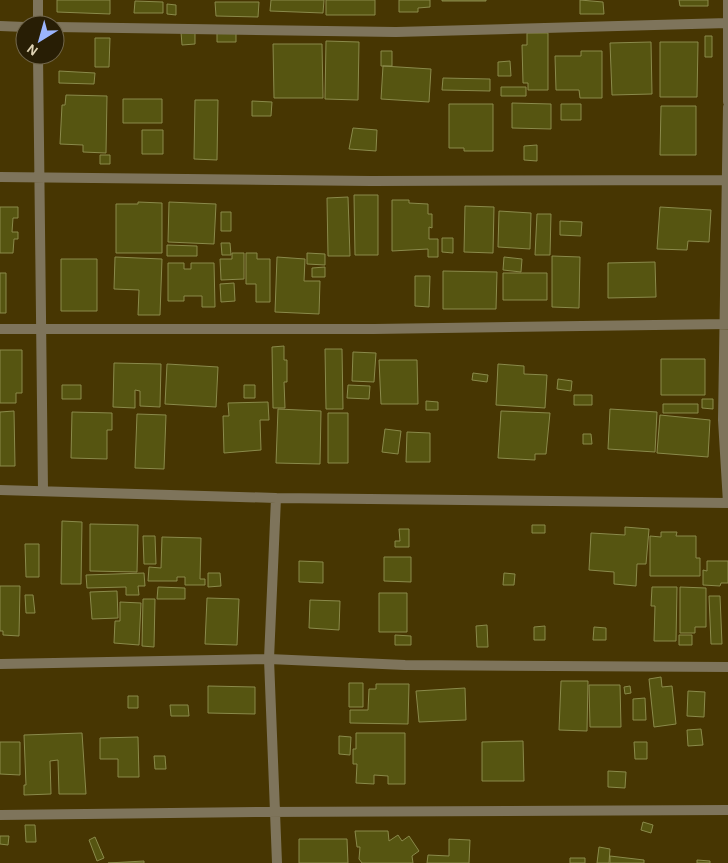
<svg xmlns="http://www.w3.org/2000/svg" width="728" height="863" viewBox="0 0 728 863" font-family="'Alegreya Sans',sans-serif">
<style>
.building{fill:#565511;stroke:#8a8a4b}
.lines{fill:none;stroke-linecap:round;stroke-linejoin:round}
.street{stroke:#7e745b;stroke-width:10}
</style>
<rect width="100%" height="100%" fill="#473602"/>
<path class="building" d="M57,0H110V14L57,12Z
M271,0H324L323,13L270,11Z
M326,0H375V15H326Z
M399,0H430V7L418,8V12H399Z
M442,0H486V1H442Z
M580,0L603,2L604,14H580Z
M679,0H708V6H680Z
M135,1L163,2V13H134Z
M215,2H259L258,17L216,16Z
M167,4L176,5V15L167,14Z
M181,32H195V44L182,45Z
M217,32L236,33V42H217Z
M527,33H548V90H528V83H523L522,45H527Z
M705,36H712V57H705Z
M95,38H110L109,67H95Z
M326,41L359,42L358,100L325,99Z
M651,42L652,94L612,95L610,43Z
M660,42H698L697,97H660Z
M273,44H322L323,98H274Z
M381,51H392V66H381Z
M581,51H602V98H580L579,90H556L555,56H581Z
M510,61L511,76H498V62Z
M383,66L431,69L429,102L381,99Z
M59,71L95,73L94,84L59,83Z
M443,78L490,79V91L442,90Z
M501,87H526V96H501Z
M66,95L107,96L106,153L83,152V145L60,144L62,105H65Z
M123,99H162V123H123Z
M195,100H218L217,160L194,159Z
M252,101L272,102L271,116H252Z
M512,103L551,104V129L512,128Z
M449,104H493V151H464V148H449Z
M561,104H581V120H561Z
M661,106H696V155H660Z
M353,128L377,130L376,151L349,149Z
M142,130H163V154H142Z
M537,145V161L524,160V146Z
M100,155H110V164H100Z
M354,195H378V255H355Z
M348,197L350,256H328L327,198Z
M392,200H409V203L428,204V214H432V228L429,227V239H438V257H428V249L392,251Z
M138,202L162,203V253H116V204H138Z
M169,202L216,204L214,244L168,242Z
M465,206L494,207L493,253L464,252Z
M0,207H18V218H13L12,232H18V239H14L13,253H0Z
M660,207L711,210L709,242L688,241L687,250L657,249Z
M499,211L531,213L530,249L498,247Z
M221,212H231V231H221Z
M537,214H551L550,255H535Z
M560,221L582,222L581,236L560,235Z
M442,238H453V253L442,252Z
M221,243H230L231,255H222Z
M167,245L197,246V256H167Z
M232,253H244V279L221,280L220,259H232Z
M246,253H257V259H270V302H256V284H246Z
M307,253L325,254V265L307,264Z
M552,256L580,257L579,308L552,307Z
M115,257L162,259L160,315H138L139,290L114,289Z
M277,257L305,259L304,281H320L319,314L275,312Z
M504,257L522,259L521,272L503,270Z
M61,259H97V311H61Z
M655,262L656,297L608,298V263Z
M168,263H184V269H191V263H214L215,307H202V296H184V301H168Z
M325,267V277H312V268Z
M443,271L497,272L496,309H443Z
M0,273H6V313H0Z
M503,273H547V300H503Z
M415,276H430L429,307L415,306Z
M234,283L235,301L221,302L220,284Z
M284,346V360H287V382H284L285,408H273L272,347Z
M325,349H342L343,409H326Z
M0,350H22V393H16V403H0Z
M353,352L376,353L374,382L352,381Z
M661,359H705V395H661Z
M379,360H417L418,404H381Z
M114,363L161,364L160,407L140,406V391L135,390V408L113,407Z
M167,364L218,367L216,407L165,404Z
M498,364L524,366V374L547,375L545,408L496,405Z
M473,373L488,375L487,382L472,380Z
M558,379L572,381L571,391L557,389Z
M62,385H81V399H62Z
M244,385H255V398H244Z
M348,385L370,386L369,399L347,398Z
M574,395H592V405H574Z
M702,399H713V409L702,408Z
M426,401L438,402V410H426Z
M268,402L269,420H260L261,450L224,453L223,416H229L228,403Z
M663,404H698V413H663Z
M278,409L321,411L320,464L276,463Z
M610,409L657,412L655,452L608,449Z
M14,411L15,466H0V412Z
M501,411L550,413L546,454H535V460L498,458Z
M72,412L112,413V430H107V459L71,458Z
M328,413H348V463H328Z
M137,414L166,415L164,469L135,468Z
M660,415L710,420L708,457L657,453Z
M385,429L401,431L398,454L382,452Z
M407,432L430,433V462H406Z
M583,434H591L592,444H583Z
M62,521L82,522L81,584H61Z
M90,524L138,525L137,572L90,571Z
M532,525H545V533H532Z
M625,527L649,529L646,564H637L636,586L614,584V572L589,570L591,533L625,535Z
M399,529H409V547H395V541H400Z
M661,532H677L676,536H696V558H700V576H650V536L661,537Z
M143,536H155L156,564H144Z
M162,537L201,538L200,579H205V585H185V577H177V581H148L149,567L161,568Z
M25,544H39V577H26Z
M384,557H411V582L384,581Z
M299,561L323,562V583L299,582Z
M707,561H728V583H721L720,586L703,585V570L707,571Z
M144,573L145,586H138L139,595H126V587L87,588L86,575Z
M208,573H220L221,586L208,587Z
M504,573L515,574L514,585H503Z
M0,586H20L19,636L3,635V631H0Z
M158,587L185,588V599H157Z
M652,587H677L676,641H654L655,606H651Z
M680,587L706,588V627H695V633H680Z
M117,591L118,618L92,619L90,592Z
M379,593H407V632H379Z
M25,595H33L35,613H26Z
M709,596H720L722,644H711Z
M207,598L239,599L237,645L205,644Z
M143,599H155L154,647L142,646Z
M310,600L340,601L339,630L309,628Z
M120,602L141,603L139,645L114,643L115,621H120Z
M487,625L488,647H477L476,626Z
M545,626V640H534V627Z
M594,627L606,628V640H593Z
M395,635L411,636V645H395Z
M679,635H692V645H679Z
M661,677L662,687L672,686L676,724L654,727L649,679Z
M561,681H588L587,731L559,730Z
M349,683H363V707H349Z
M376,684H409L408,724L350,723V710H368L369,689H376Z
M589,685H620L621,727H590Z
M208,686L255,687V714L208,713Z
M630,686L631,693L625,694L624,687Z
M465,688L466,720L419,722L416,691Z
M688,691L705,692L704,717L687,716Z
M128,696H138V708H128Z
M645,698L646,720H633V699Z
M170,705H188L189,716H171Z
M701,729L703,745L688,746L687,730Z
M82,733L86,794H59L58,760L50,761L51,794L24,795V785H26L24,735Z
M356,733H405V784H388V776L374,775V784L356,783L357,764H353V749H356Z
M339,736L351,737L350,755L339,754Z
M138,737L139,777H118V759H100V738Z
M523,741L524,781H482V742Z
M0,742H20V775L0,774Z
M634,742H647V759H635Z
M154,756H165L166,769H155Z
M608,771L626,772L625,788L608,787Z
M643,822L653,825L651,833L641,830Z
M25,825H35L36,842H26Z
M355,831H388L389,841L398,835L402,841L409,836L419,851L412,856L413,863H362L359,859L360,847H357Z
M0,836H9L8,845L0,844Z
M95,837L104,858L97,861L89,840Z
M299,839H347L348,863H299Z
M449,839L470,840L469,863H427L428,855L449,856Z
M599,847L610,849L609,863H597Z
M610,856L644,860V863H610Z
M570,858H585V863H570Z
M697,860L710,861V863H697Z
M144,861V863H108Z"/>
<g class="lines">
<path class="street" d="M38,0V25
M728,0V102
M0,26L25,27
M55,27L396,32L728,23
M38,55L43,490
M0,177L371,181L728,180
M0,329H374L728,324
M0,490L276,498L728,503L723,420L728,107
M276,498L269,659L277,863
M0,664L269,659L405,665L728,667
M0,815L262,812L728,810"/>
</g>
<g transform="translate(40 40) rotate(217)"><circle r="24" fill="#281e05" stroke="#71664b"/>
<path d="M0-4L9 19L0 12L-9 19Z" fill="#9bb5fd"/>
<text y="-8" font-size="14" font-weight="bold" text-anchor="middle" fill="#dfd3b4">N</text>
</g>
</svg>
